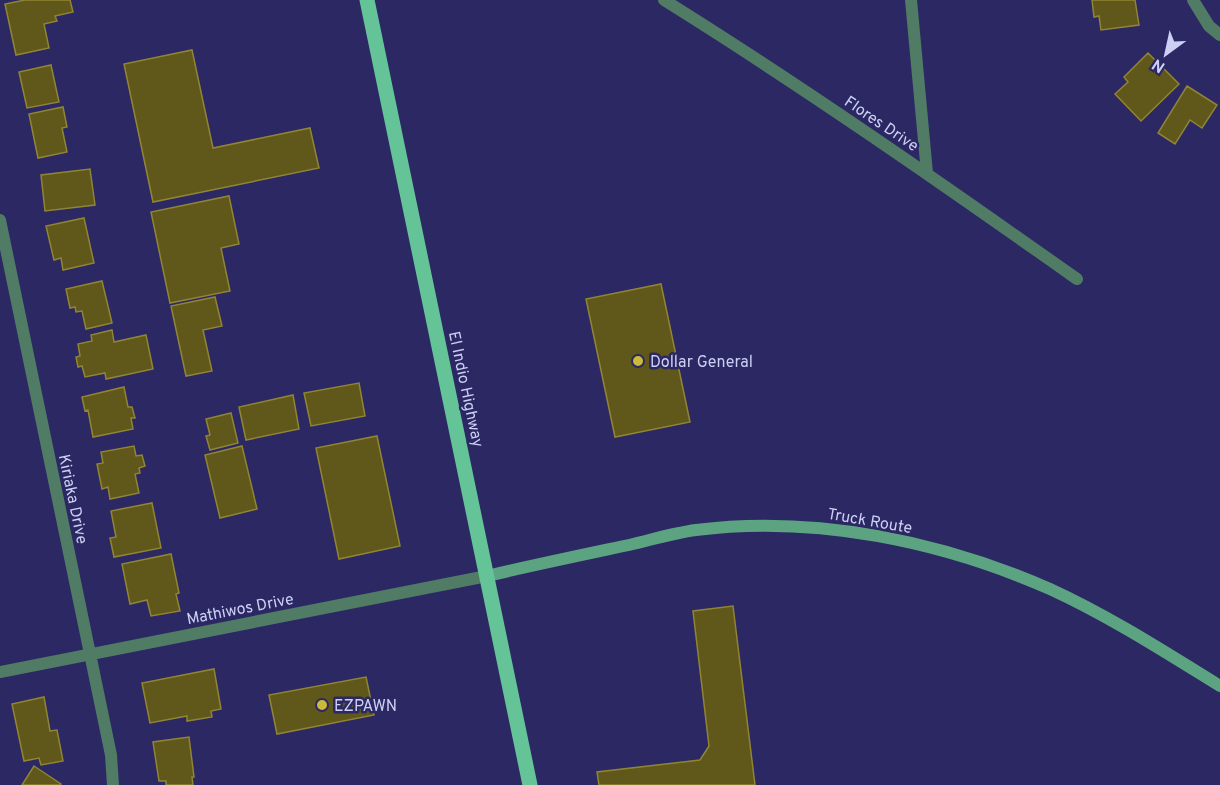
<svg xmlns="http://www.w3.org/2000/svg" width="1220" height="785" viewBox="0 0 1220 785" font-family="Overpass,sans-serif">
<style>
.building{fill:#60571a;stroke:#908535;stroke-width:1.5}
.lines{fill:none;stroke-linecap:round;stroke-linejoin:round}
.street{stroke:#507b65;stroke-width:12}
.secondary{stroke:#5ca381;stroke-width:12}
.primary{stroke:#64c397;stroke-width:15}
.poi-dot{fill:#cbba39;stroke:#2b2863;stroke-width:2}
.labels{text-anchor:middle;stroke-width:5;stroke-linejoin:round;paint-order:stroke}
.street-label{font-size:16px;fill:#cdd0f4;stroke:#2b2863}
.poi-label{font-size:16px;fill:#cdd0f4;stroke:#2b2863;text-anchor:start}
</style>
<rect width="100%" height="100%" fill="#2b2863"/>
<path class="building" d="M25,0H70L73,12L55,16L57,21L44,24L49,48L16,55L5,4Z
M1092,0H1135L1139,25L1101,30L1099,16L1094,17Z
M192,50L213,148L310,128L319,168L153,202L124,64Z
M1148,53L1179,84L1141,121L1115,94L1128,82L1124,77Z
M51,65L59,102L27,108L19,72Z
M1187,86L1217,105L1202,128L1190,120L1175,144L1158,133Z
M63,107L67,127L62,128L67,152L38,158L29,114Z
M90,169L95,205L45,211L41,175Z
M229,196L239,244L221,248L230,291L170,303L151,212Z
M84,218L94,263L63,270L61,258L54,260L46,226Z
M102,281L112,323L86,329L82,311L76,312L75,307L70,308L66,289Z
M661,284L690,422L615,437L586,299Z
M215,297L222,326L203,330L212,371L186,376L171,306Z
M112,330L114,342L146,335L153,369L106,379L105,373L85,377L82,366L78,367L76,357L80,356L78,344L92,341L91,335Z
M359,383L365,416L311,426L304,393Z
M124,387L128,407H132L135,418H131L133,429L93,437L88,410L85,411L82,397Z
M293,395L299,429L246,440L239,407Z
M231,413L238,443L210,450L206,436L210,435L206,419Z
M377,436L400,546L339,559L316,448Z
M134,446L136,456L142,455L145,466L139,468L140,473L135,474L139,493L110,499L108,487L102,489L97,464L103,463L101,452Z
M242,446L257,509L220,518L205,455Z
M152,503L161,548L114,557L110,538L116,537L111,511Z
M171,554L179,593L176,594L180,611L151,616L147,600L130,604L122,564Z
M733,606L755,785H599L597,772L700,760L709,746L693,611Z
M214,669L221,709L211,711L212,717L187,721V716L150,723L142,683Z
M366,677L374,715L277,734L269,695Z
M44,697L50,731L57,730L63,761L41,765L39,758L24,761L12,704Z
M189,737L194,777H192L193,785H166V781H159L153,742Z
M34,766L61,784L60,785H22Z"/>
<g class="lines">
<path class="street" d="M664,0C805,88 941,183 1077,279
M911,0L927,173
M1193,0L1209,26L1220,35
M0,220L111,755L113,785
M0,672L487,576"/>
<path class="secondary" d="M487,576C534,565 582,555 629,545C651,540 673,533 696,530C815,515 941,541 1050,589C1109,616 1165,652 1220,686"/>
<path class="primary" d="M367,0L530,785"/>
</g>
<g class="poi-dot">
<circle cx="638" cy="361" r="6"/>
<circle cx="322" cy="705" r="6"/>
</g>
<g class="labels">
<g class="street-label">
<text transform="translate(882 123) rotate(34)" y="6">Flores Drive</text>
<text transform="translate(467 389) rotate(78)" y="6">El Indio Highway</text>
<text transform="translate(74 499) rotate(78)" y="6">Kiriaka Drive</text>
<text transform="translate(870 520) rotate(10)" y="6">Truck Route</text>
<text transform="translate(240 608) rotate(-11)" y="6">Mathiwos Drive</text>
</g>
<g class="poi-label">
<text x="650" y="367">Dollar General</text>
<text x="334" y="711">EZPAWN</text>
</g>
</g>
<g transform="translate(1166 54) rotate(213)" stroke="#2b2863" stroke-width="4.5" paint-order="stroke">
<path d="M0-4.5L10 22L0 15L-10 22Z" fill="#cdd0f4"/>
<text y="-9" font-size="16" font-weight="bold" text-anchor="middle" fill="#cdd0f4">N</text>
</g>
</svg>
